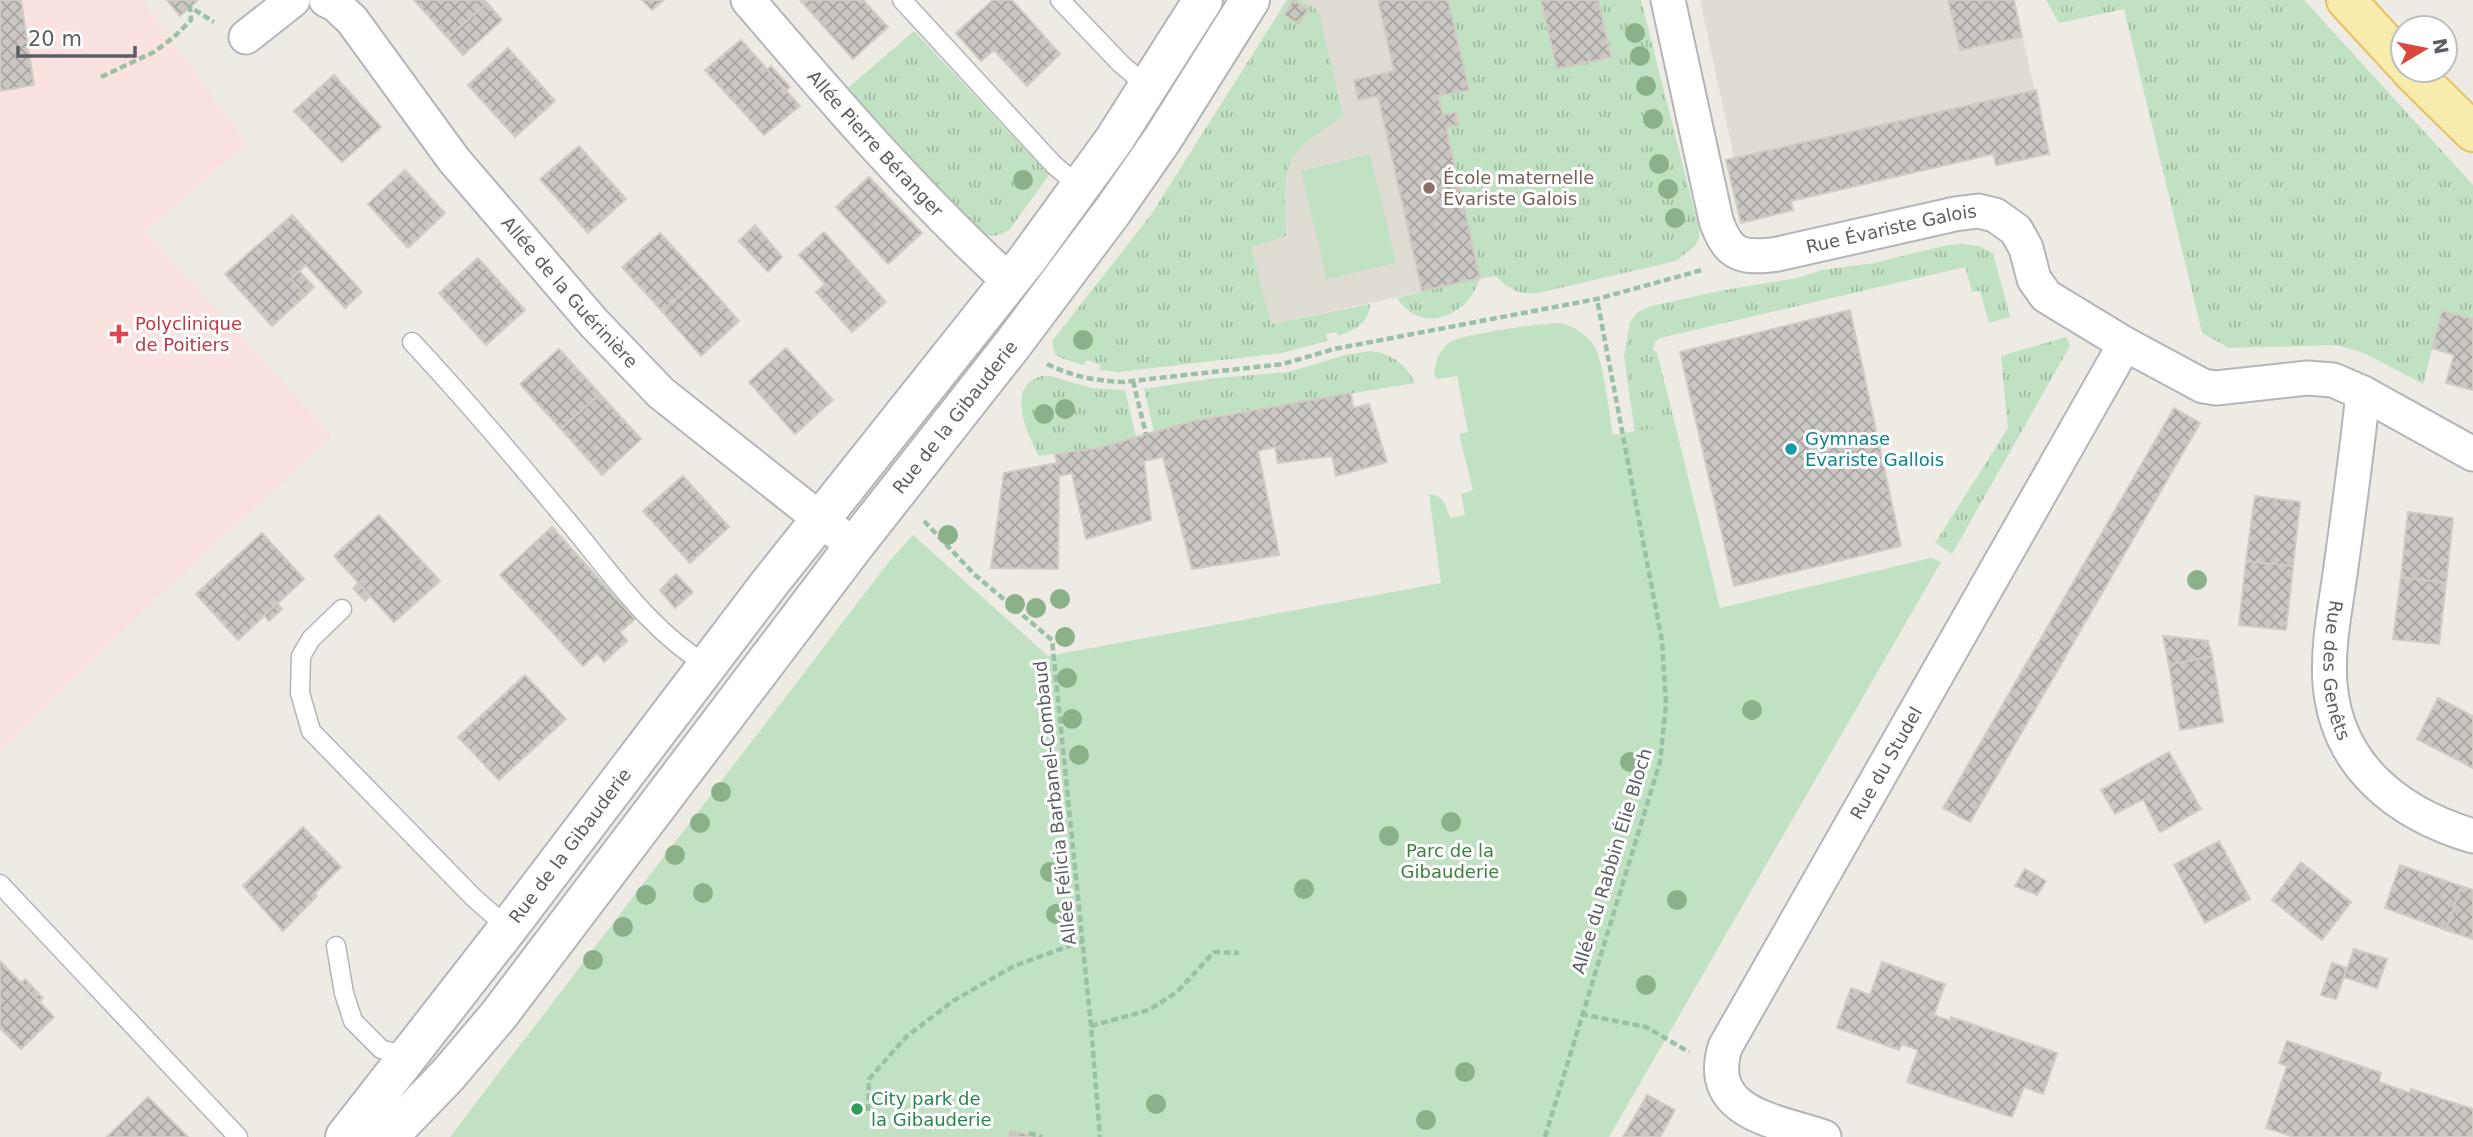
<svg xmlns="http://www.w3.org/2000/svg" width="2473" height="1137" viewBox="0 0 2473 1137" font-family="'DejaVu Sans',sans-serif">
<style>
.education{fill:#dfdcd4}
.medical{fill:#f9e2e0}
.grass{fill:url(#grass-tufts)}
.park{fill:#c1e2c2}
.building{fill:url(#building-cross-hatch);stroke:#d1ccc2;stroke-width:2}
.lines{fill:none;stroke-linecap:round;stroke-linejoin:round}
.service-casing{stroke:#b4b5b9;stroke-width:21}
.minor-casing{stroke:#b4b5b9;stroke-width:37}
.tertiary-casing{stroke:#b4b5b9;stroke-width:42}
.primary-casing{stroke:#e5c163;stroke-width:42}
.path{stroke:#9ac0a5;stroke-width:4.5;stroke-dasharray:7 3.5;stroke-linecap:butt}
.service{stroke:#fff;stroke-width:18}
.minor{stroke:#fff;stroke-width:33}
.tertiary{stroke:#fff;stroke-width:38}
.primary{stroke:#f8ecad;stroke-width:38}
.tree{fill:#8cb189}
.education-dot{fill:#8d6e63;stroke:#fff;stroke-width:2.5}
.health-dot{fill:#e0444e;stroke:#fff;stroke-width:2.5}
.culture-dot{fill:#0f9aa8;stroke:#fff;stroke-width:2.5}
.leisure-dot{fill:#2e9e5b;stroke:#fff;stroke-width:2.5}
.labels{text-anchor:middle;stroke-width:6;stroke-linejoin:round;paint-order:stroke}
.street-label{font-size:18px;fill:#5b5f63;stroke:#fff}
.education-label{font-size:18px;fill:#785e54;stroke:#fff;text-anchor:start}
.health-label{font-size:18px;fill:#be3a42;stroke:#fff;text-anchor:start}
.culture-label{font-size:18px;fill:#0d838f;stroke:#fff;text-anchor:start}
.park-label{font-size:18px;fill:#3c813f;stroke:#fff}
.leisure-label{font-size:18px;fill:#27864d;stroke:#fff;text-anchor:start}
</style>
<defs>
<pattern id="grass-tufts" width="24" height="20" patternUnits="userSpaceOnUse" patternTransform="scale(1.75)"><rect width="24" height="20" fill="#c1e2c2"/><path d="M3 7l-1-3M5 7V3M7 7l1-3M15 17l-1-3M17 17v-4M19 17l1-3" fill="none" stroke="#a0baa1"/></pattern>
<pattern id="building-cross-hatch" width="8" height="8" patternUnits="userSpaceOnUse" patternTransform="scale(1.75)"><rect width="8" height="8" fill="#cac7c2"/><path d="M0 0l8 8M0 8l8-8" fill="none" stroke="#a7a5a1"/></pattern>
</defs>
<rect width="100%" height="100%" fill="#edebe3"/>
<path class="education" d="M1287,0H1641L1496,276L1271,324L1101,281L1151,215Z
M1700,0H2014L2049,154L1996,165L1993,154L1791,200L1793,210L1741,223L1726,160L1734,158Z"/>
<path class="medical" d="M0,0H142L247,144L145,231L332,436L155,600L0,751Z"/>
<path class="grass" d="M1287,0H1301L1319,11L1343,116C1328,127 1307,139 1295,154C1280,175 1286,211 1286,236L1251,247L1271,324L1370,304C1369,323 1355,330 1338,336L1337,332L1326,334L1327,341L1282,353L1118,372L1099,370L1101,365L1087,360L1083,365L1061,358L1055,354L1052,341L1151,215Z
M1448,0H1541L1558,69L1611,57L1598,0H1641L1699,229V238L1695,246L1676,261L1538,293C1519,295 1509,290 1496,276L1480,278C1469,316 1421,336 1397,298L1480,278L1446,127L1458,124L1456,112L1443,115L1438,96L1469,89Z
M2046,0H2304L2473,185V319L2442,312L2423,384L2364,353L2336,345L2229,348L2202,333L2124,9L2059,23Z
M914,31L1049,175L1010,229C997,239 987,237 975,229L848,88Z
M1963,244L1979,246L1993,253L2010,317L1989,323L1980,291L1972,292L1965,267L1660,338L1655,342L1653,350L1657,353L1675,424L1635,433L1624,356L1630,322L1638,312L1651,306L1719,291L1797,278L1822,270L1874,263L1948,245Z
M2066,337L2070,346L1952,554L1935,543L2008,428L2001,356Z
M1370,351C1392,353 1405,364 1415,383L1230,413L1154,432L1144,389L1216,378L1289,372L1345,355Z
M1041,376H1051L1091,388L1125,390L1136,437L1098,448L1039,456C1027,434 1005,387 1041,376Z"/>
<path class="park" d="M1370,154L1396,263L1327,279L1301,171Z
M1562,323C1574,327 1585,334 1593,344C1604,360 1609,414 1613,435L1675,424L1720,608L1931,558L1941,562L1609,1137H450L888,563L913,535L1048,656L1441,583L1429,494C1445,496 1445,505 1450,518L1465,515L1461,494L1473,490L1459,434L1468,432L1457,376L1438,379L1434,375C1435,362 1439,350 1450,342C1459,335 1547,322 1562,323Z"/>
<path class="building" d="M0,0H21L34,85L0,91Z
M167,0H198L180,16Z
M414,0H484L487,3L448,38Z
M642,0H664L652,10Z
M800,0H863L888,27L853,59Z
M993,0H1012L1060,54L1027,86L994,50L981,61L956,33Z
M1293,0L1308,9L1299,24L1284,15Z
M1378,0H1448L1469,90L1438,96L1443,115L1456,112L1459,125L1446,127L1480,278L1422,291L1378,96L1358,100L1354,80L1394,71Z
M1541,0H1598L1611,57L1557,69Z
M1948,0H2014L2022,37L1960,50Z
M487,3L502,20L463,55L448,38Z
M741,40L800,106L764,135L705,70Z
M508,48L555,101L515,137L468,85Z
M771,66L790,87L786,91L767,70Z
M334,75L381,127L342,162L294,111Z
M2036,90L2049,154L1996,165L1993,154L1791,201L1793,210L1741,223L1726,160Z
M579,146L626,199L588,233L540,179Z
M405,170L445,213L408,248L368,204Z
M869,177L922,233L888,264L836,207Z
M292,215L362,292L345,308L306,265L291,279L306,295L272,326L225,274Z
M755,225L782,257L768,272L739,241Z
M824,232L886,302L852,332L816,292L825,284L799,255Z
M660,233L700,277L662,311L622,267Z
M478,258L525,310L486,345L439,293Z
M299,271L314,287L306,295L291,279Z
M700,277L739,321L701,356L662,311Z
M1850,310L1901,546L1734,586L1680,352Z
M2442,311L2473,319V390L2446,383L2454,355L2432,348Z
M786,348L833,400L795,434L749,382Z
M559,349L600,394L561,429L520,384Z
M1351,393L1353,408L1369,404L1387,462L1336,476L1332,456L1278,463L1275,447L1258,451L1279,555L1192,569L1163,457L1144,461L1151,520L1086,539L1072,473L1059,476L1058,569L991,568L1004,473L1057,463L1055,454L1098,448L1193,421Z
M600,394L641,439L602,475L561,429Z
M2174,408L2200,423L1970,822L1943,808Z
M683,476L729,527L690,563L643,511Z
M2255,496L2300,502L2293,566L2246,561Z
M2408,512L2453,518L2446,583L2401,577Z
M379,515L440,581L394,622L334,556Z
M552,527L635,619L620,632L627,641L604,662L597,653L583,666L500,575Z
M262,533L304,579L238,640L196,594Z
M2246,561L2293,566L2286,630L2239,625Z
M676,574L693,592L675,608L660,590Z
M2401,577L2446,583L2439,644L2393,639Z
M358,583L370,596L365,601L353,588Z
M277,603L282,609L269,621L264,615Z
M2163,636L2208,641L2212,656L2169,665Z
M2212,656L2223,722L2180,730L2169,665Z
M525,675L566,719L499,780L458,737Z
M2438,698L2473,716V768L2417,739Z
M2169,752L2201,809L2160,832L2143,799L2115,814L2101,790Z
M303,827L341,867L315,893L317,896L283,931L243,886Z
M2219,841L2250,899L2205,923L2174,865Z
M2301,862L2351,902L2322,940L2272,900Z
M2400,865L2461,886L2446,930L2385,908Z
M2025,869L2046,881L2037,895L2015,886Z
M2461,886L2473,890V939L2446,930Z
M2354,949L2387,959L2377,988L2344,977Z
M0,961L54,1017L21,1049L0,1028Z
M1882,962L1945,984L1934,1015L1950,1021L1951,1017L2057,1053L2043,1094L2024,1087L2012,1117L1907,1082L1918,1050L1902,1044L1899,1050L1837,1028L1851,988L1870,995Z
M2332,963L2347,968L2336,999L2321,995Z
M25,979L43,998L39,1002L22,983Z
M2287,1041L2381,1073L2379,1082L2410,1093L2411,1089L2473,1109V1137H2294L2266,1128L2287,1066L2279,1063Z
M1647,1095L1675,1110L1660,1137H1623Z
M148,1097L188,1137H107Z
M1010,1130L1039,1137H1009Z"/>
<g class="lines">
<g class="service-casing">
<path id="service" d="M902,0L1054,165L1080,187
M1060,0L1121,64L1148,87
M412,342C467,401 518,462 570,524C612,574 650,631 707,665
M342,609L311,639L301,656L300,693L311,731L473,897L508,928
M0,884L238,1137
M336,946L344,993L353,1021L381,1049L391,1052H411"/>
</g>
<g class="minor-casing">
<g id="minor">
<path id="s1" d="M326,0L336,5L352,20L454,160L593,322L661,393L854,546"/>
<path id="s2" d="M748,0C831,97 915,195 1009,281"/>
<path id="s3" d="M1668,0L1716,220C1728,256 1742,259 1778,254L1955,214L1978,211L1995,215L2016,230L2026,248L2034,279L2046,296L2125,344L2203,386L2216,388L2307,378L2333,380L2363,393L2473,454"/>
<path d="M246,37L293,0"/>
<path id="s4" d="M2363,393C2357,451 2349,509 2341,567C2336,605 2327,645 2330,684C2337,767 2399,814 2473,836"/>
<path id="s5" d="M1824,1137C1777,1121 1705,1114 1725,1047L2125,344"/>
</g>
</g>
<g class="tertiary-casing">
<g id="tertiary">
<path id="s6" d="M345,1137L508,928L769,584L1026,261L1114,140L1203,0"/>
<path id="s7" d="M388,1137L447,1076L498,1016L854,546L1013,344L1112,212L1162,140L1250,0"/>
</g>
</g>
<g class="primary-casing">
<path id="primary" d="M2346,0L2403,62
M2410,70L2473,132"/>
</g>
<path class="path" d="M101,77L154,52L174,37L191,20L190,7L214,22
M1047,364C1071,376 1096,381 1123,382L1283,364L1334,349L1597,299L1702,270
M1133,381L1146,434
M924,521L974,574L1052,640L1091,1026L1100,1137
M1581,1014L1646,1027L1689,1052
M1091,1026L1149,1010L1177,992L1214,952L1239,953
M868,1111L869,1079L906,1037L953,1001L1014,966L1083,941
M1029,1133L1042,1137
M1545,1137L1660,762L1666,704L1662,641L1597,299"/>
<use href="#service" class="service"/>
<use href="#minor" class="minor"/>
<use href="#tertiary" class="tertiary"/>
<use href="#primary" class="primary"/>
</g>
<g class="tree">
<circle cx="1635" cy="33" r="10"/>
<circle cx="1640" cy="56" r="10"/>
<circle cx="1646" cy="86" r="10"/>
<circle cx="1653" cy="119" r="10"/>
<circle cx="1659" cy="164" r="10"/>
<circle cx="1023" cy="180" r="10"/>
<circle cx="1668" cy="189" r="10"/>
<circle cx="1675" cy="218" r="10"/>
<circle cx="1083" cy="340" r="10"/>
<circle cx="1065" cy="409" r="10"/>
<circle cx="1044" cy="414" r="10"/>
<circle cx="948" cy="535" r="10"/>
<circle cx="2197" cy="580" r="10"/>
<circle cx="1060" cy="599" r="10"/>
<circle cx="1015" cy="604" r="10"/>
<circle cx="1036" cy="608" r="10"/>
<circle cx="1065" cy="637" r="10"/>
<circle cx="1067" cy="678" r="10"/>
<circle cx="1752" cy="710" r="10"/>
<circle cx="1072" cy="719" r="10"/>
<circle cx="1079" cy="755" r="10"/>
<circle cx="1630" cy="762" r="10"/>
<circle cx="721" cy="792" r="10"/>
<circle cx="1451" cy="822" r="10"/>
<circle cx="700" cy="823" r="10"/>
<circle cx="1389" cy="836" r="10"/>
<circle cx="675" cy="855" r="10"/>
<circle cx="1050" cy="872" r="10"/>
<circle cx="1304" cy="889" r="10"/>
<circle cx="703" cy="893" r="10"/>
<circle cx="646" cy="895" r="10"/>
<circle cx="1677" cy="900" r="10"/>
<circle cx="1056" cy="914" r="10"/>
<circle cx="623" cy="927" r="10"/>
<circle cx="593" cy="960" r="10"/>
<circle cx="1646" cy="985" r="10"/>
<circle cx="1465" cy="1072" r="10"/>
<circle cx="1156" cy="1104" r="10"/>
<circle cx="1426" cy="1120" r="10"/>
</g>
<circle class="education-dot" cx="1429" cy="188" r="7"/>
<path class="health-dot" d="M115.5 323.5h7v7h7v7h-7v7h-7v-7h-7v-7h7z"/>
<circle class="culture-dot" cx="1791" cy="449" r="7"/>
<circle class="leisure-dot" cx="857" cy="1109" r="7"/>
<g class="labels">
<g class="street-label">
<text dy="6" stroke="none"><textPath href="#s2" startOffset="192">Allée Pierre Béranger</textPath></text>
<text dy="6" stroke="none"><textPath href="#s3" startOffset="422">Rue Évariste Galois</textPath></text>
<text dy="6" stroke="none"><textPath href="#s1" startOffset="382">Allée de la Guérinière</textPath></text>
<text dy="6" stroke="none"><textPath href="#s7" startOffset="917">Rue de la Gibauderie</textPath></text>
<text dy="6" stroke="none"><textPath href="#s4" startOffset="280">Rue des Genêts</textPath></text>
<text dy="6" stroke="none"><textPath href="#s5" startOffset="481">Rue du Studel</textPath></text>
<text transform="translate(1055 803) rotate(-96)" y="6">Allée Félicia Barbanel-Combaud</text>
<text dy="6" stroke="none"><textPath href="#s6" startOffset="368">Rue de la Gibauderie</textPath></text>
<text transform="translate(1612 861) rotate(-73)" y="6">Allée du Rabbin Élie Bloch</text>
</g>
<g class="education-label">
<text x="1443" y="184">École maternelle<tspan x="1443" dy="21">Evariste Galois</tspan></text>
</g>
<g class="health-label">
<text x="135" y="330">Polyclinique<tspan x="135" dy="21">de Poitiers</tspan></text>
</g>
<g class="culture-label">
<text x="1805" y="445">Gymnase<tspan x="1805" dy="21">Evariste Gallois</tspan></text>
</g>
<g class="park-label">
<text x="1450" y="857">Parc de la<tspan x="1450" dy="21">Gibauderie</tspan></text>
</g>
<g class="leisure-label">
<text x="871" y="1105">City park de<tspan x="871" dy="21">la Gibauderie</tspan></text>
</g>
</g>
<g transform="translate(2424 49) rotate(80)"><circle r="33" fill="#ffffff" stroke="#bdbfc1" stroke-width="2"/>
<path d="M0-5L12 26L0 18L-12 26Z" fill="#db483b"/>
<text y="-10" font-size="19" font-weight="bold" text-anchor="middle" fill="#5b5f63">N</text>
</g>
<path d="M18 46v10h117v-10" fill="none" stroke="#5b5f63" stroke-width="3.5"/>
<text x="28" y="46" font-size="21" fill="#5b5f63" stroke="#ffffff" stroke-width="5" paint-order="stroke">20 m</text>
</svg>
